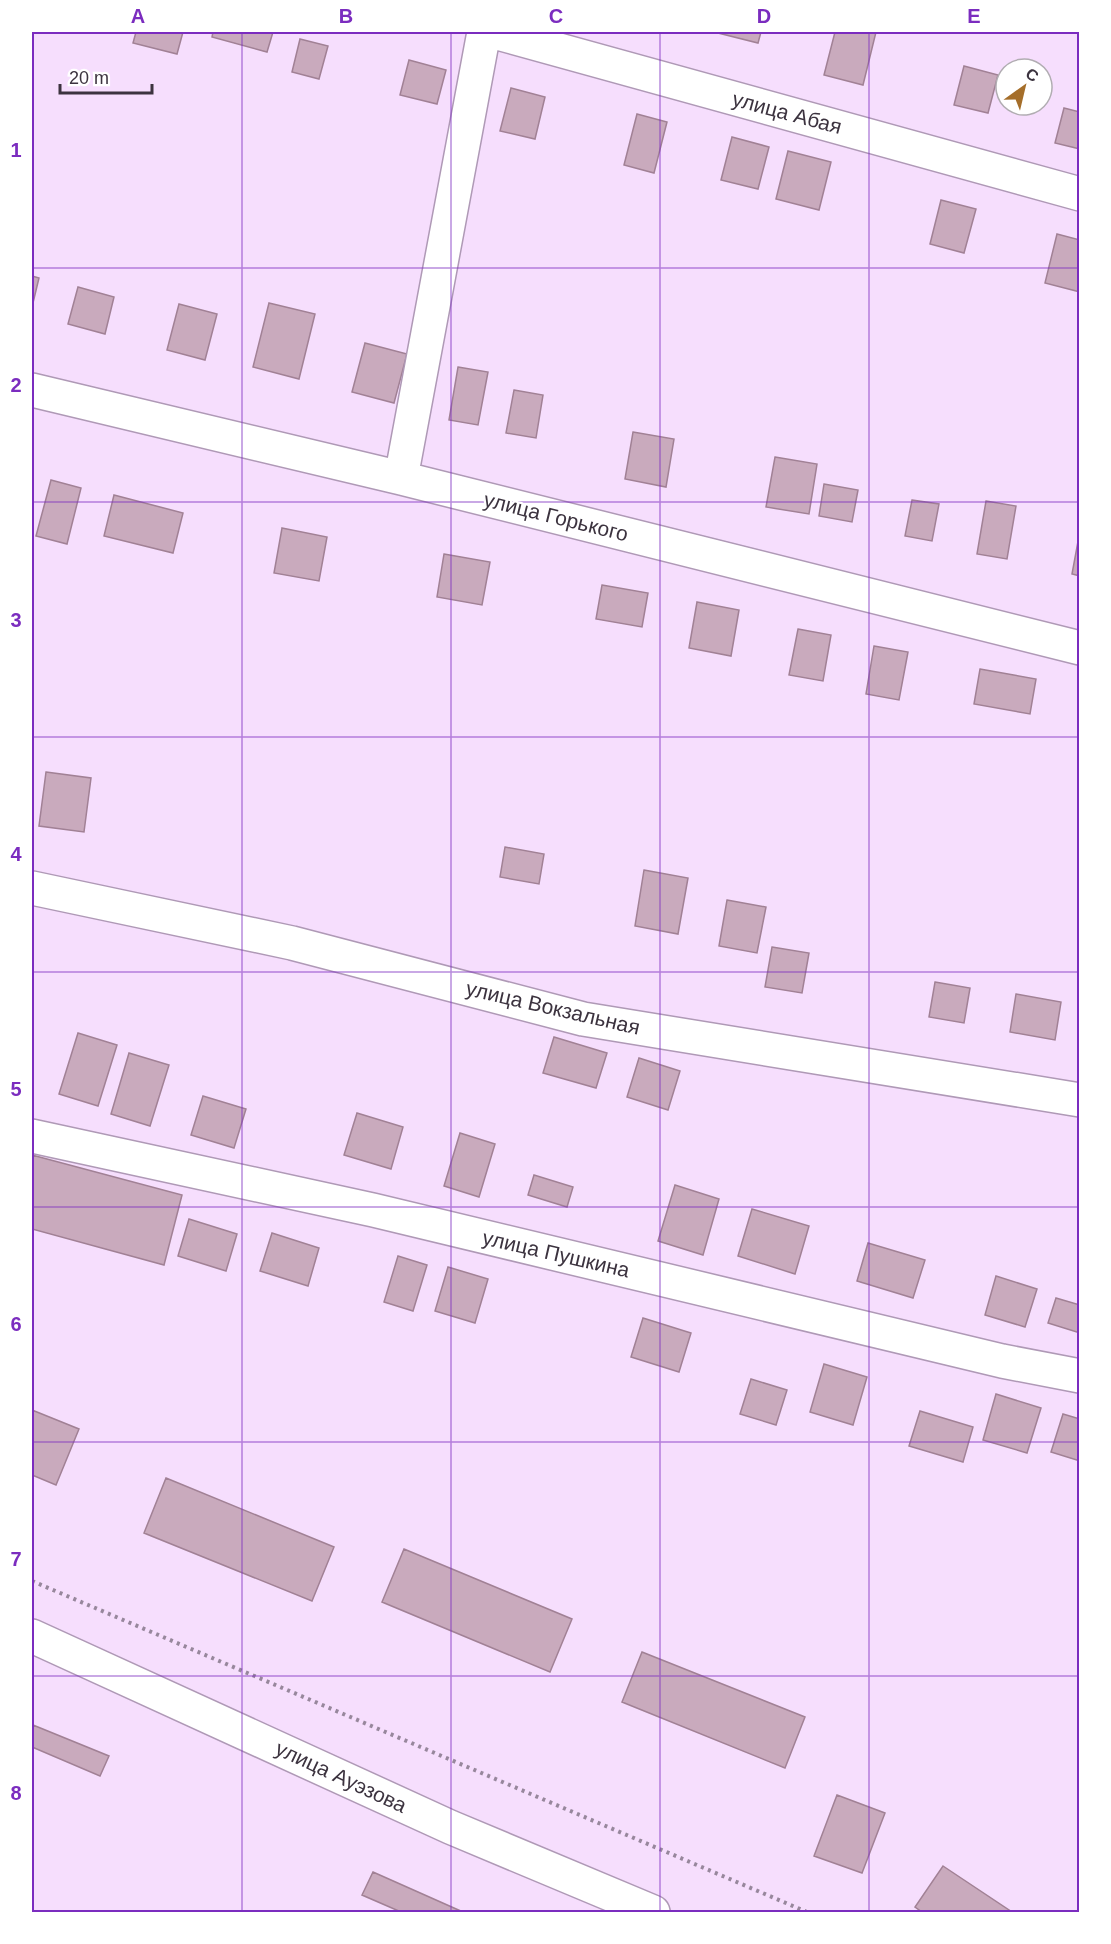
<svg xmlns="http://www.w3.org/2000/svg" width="1111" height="1944" viewBox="0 0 1111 1944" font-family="Helvetica,sans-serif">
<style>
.building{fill:#c9aabd;stroke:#a18195;stroke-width:1.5}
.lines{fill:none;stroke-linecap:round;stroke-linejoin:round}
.minor-casing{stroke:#af99b6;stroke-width:36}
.path{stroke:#97879c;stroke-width:4;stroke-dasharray:3 4.5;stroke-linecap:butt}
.minor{stroke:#fff;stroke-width:33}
.grid{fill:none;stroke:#7b2cbf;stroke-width:1.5;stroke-opacity:0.55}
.labels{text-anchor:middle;stroke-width:4.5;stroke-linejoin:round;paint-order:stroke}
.street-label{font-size:21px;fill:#3c333f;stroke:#fff}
.neatline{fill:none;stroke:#7b2cbf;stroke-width:2}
.grid-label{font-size:20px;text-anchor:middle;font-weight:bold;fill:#7b2cbf}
</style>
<rect width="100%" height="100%" fill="#f6defd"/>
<path class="building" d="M136,32H183L177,54L133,43Z
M213,32H273L267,52L212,37Z
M714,32H761L758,43Z
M835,32H876L863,85L824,75Z
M300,39L328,46L319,79L292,72Z
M409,60L446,70L437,104L400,95Z
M964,66L998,75L988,113L954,105Z
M511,88L545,97L535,139L500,131Z
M1064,108L1080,112V149L1055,143Z
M637,114L667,122L654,173L624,165Z
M732,137L769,147L758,189L721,180Z
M788,151L831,162L819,210L776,199Z
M941,200L976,209L964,253L930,244Z
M1057,234L1080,240V292L1045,283Z
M32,276L39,278L32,307Z
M78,287L114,297L105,334L68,324Z
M269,303L315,314L299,379L253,367Z
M179,304L217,314L205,360L167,350Z
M365,343L407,354L394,403L352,392Z
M458,367L488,372L478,425L449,420Z
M514,390L543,395L536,438L506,433Z
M633,432L674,439L666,487L625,479Z
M775,457L817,464L809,514L766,507Z
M51,480L81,488L67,544L36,536Z
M824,484L858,490L852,522L819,516Z
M114,495L183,513L173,553L104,536Z
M912,500L939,504L932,541L905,536Z
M986,501L1016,506L1007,559L977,554Z
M282,528L327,537L319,581L274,573Z
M1079,536H1080V576L1072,574Z
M444,554L490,562L482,605L437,597Z
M602,585L648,593L642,627L596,619Z
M697,602L739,610L731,656L689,648Z
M798,629L831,635L823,681L789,675Z
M874,646L908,652L899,700L866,694Z
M980,669L1036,679L1030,714L974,704Z
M46,772L91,778L84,832L39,826Z
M505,847L544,854L539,884L500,877Z
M644,870L688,878L678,934L635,926Z
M727,900L766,907L757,953L719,946Z
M772,947L809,953L802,993L765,987Z
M935,982L970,988L964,1023L929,1017Z
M1016,994L1061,1002L1055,1040L1010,1032Z
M78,1033L117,1045L98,1106L59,1094Z
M554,1037L607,1053L596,1088L543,1073Z
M129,1053L169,1065L150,1126L111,1114Z
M639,1058L680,1071L668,1110L627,1097Z
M203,1096L246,1109L234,1148L191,1135Z
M357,1113L403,1127L391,1169L344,1155Z
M460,1133L495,1144L479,1197L444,1186Z
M32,1155L182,1195L164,1265L32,1229Z
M534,1175L573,1187L567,1207L528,1195Z
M675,1185L719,1199L703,1255L658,1241Z
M752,1209L809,1226L795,1274L738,1256Z
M189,1219L237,1234L226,1271L178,1256Z
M272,1233L319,1248L308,1286L260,1271Z
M868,1243L925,1260L913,1298L857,1281Z
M398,1256L427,1265L413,1311L384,1302Z
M448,1267L488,1279L475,1323L435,1311Z
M996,1276L1037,1289L1025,1327L985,1315Z
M1056,1298L1080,1305V1333L1048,1323Z
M643,1318L691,1333L679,1372L631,1357Z
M824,1364L867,1377L853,1425L810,1412Z
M751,1379L787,1390L776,1425L740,1414Z
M996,1394L1041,1408L1027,1453L983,1440Z
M32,1410L79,1429L56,1485L32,1475Z
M920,1411L973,1427L963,1462L909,1446Z
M1063,1414L1080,1419V1461L1051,1452Z
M166,1478L334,1547L312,1601L144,1533Z
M404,1549L572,1619L550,1672L382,1602Z
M642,1652L805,1717L785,1768L622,1702Z
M33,1725L109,1756L100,1776L32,1747Z
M837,1795L885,1813L862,1873L814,1856Z
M943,1866L1012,1912H922L915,1907Z
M373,1872L463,1912H401L362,1895Z"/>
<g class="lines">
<g class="minor-casing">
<path id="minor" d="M494,32L1080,194
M32,390L401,478L1080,648
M401,478L484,32
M32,888L292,943L583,1019L1080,1100
M32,1136L373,1210L1002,1361L1080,1376
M32,1636L450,1827L653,1912"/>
</g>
<path class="path" d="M32,1581L807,1912"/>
<use href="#minor" class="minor"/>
</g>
<path class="grid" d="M242,32V1912M451,32V1912M660,32V1912M869,32V1912M32,268H1080M32,502H1080M32,737H1080M32,972H1080M32,1207H1080M32,1442H1080M32,1676H1080"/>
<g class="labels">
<g class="street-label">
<text transform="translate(787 113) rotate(15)" y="7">улица Абая</text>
<text transform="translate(556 517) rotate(14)" y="7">улица Горького</text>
<text transform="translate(553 1008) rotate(13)" y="7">улица Вокзальная</text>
<text transform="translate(556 1254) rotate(13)" y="7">улица Пушкина</text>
<text transform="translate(341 1777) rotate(25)" y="7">улица Ауэзова</text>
</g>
</g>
<rect width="1111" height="1944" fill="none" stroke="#ffffff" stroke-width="66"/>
<g transform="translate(1024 87) rotate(34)"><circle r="28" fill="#ffffff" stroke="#b1adb2" stroke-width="1.5"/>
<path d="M0-4.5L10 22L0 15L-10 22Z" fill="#a56e2a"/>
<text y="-9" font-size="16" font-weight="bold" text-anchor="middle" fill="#3c333f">С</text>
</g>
<path d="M60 84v9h92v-9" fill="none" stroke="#3c333f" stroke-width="3"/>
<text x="69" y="84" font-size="18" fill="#3c333f" stroke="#ffffff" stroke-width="4.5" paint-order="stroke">20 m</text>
<rect x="33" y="33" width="1045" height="1878" class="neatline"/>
<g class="grid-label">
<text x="138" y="23">A</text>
<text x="346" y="23">B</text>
<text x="556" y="23">C</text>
<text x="764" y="23">D</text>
<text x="974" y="23">E</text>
<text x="16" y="157">1</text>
<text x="16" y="392">2</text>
<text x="16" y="627">3</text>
<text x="16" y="861">4</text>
<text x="16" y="1096">5</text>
<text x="16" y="1331">6</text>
<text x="16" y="1566">7</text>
<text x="16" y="1800">8</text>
</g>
</svg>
